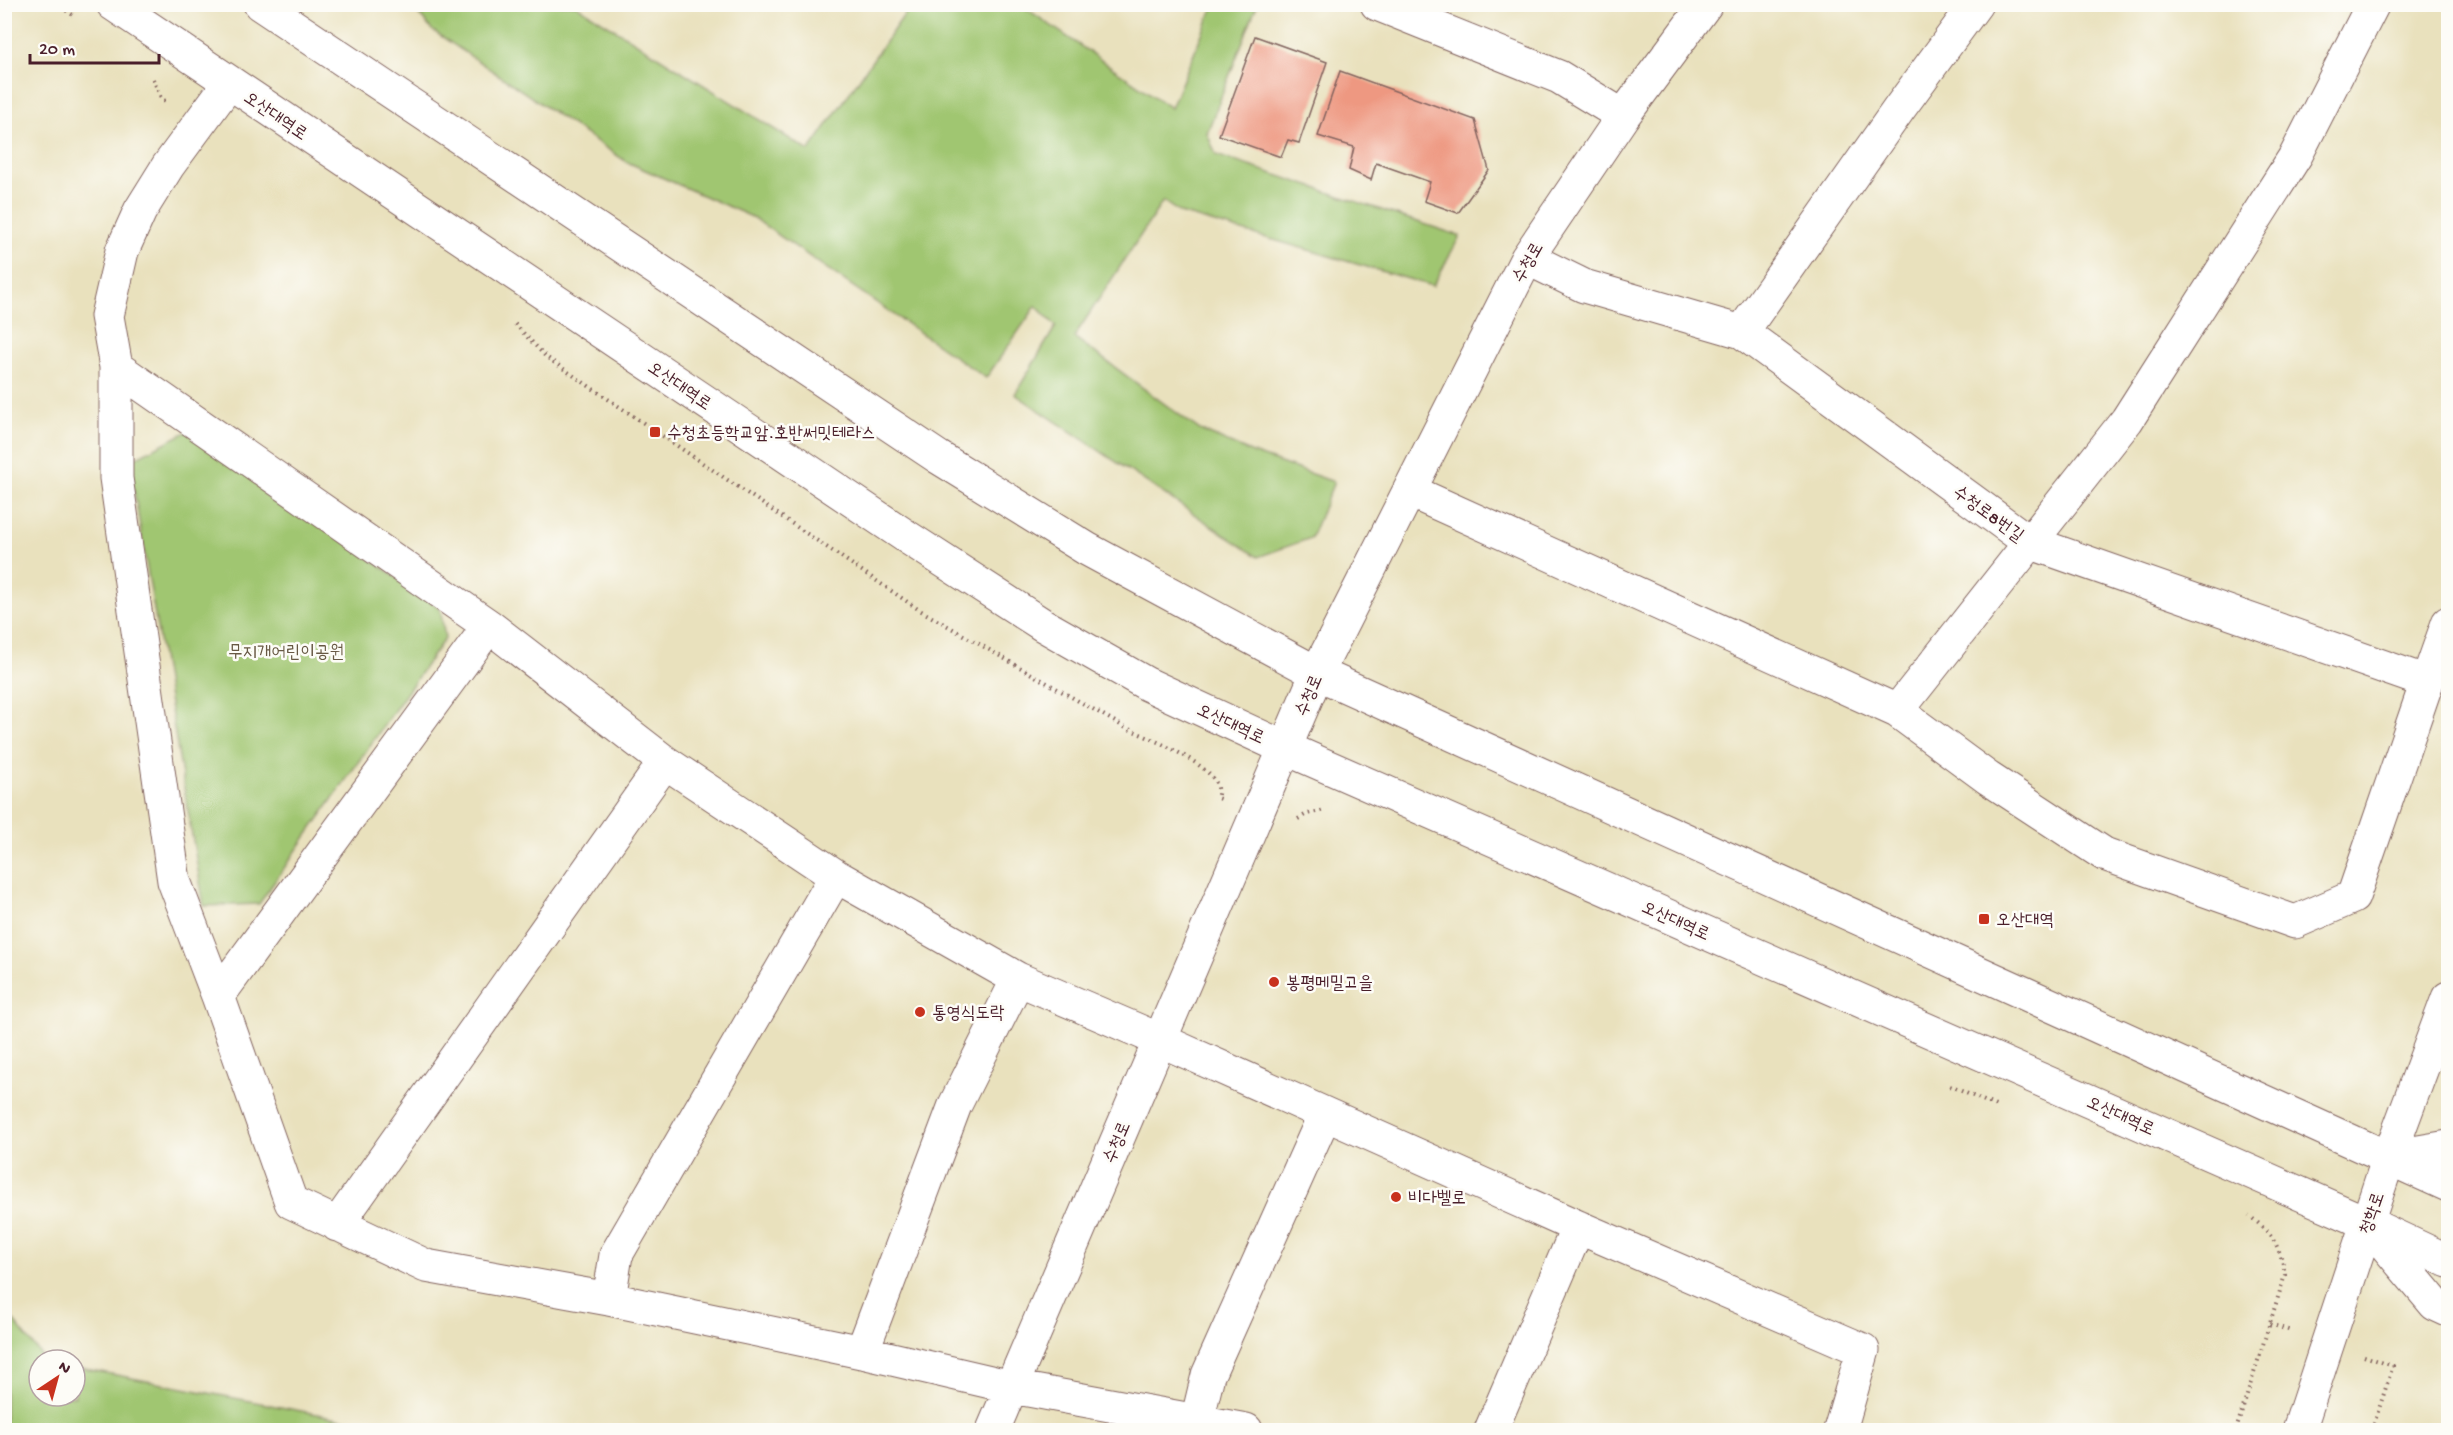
<svg xmlns="http://www.w3.org/2000/svg" width="2453" height="1435" viewBox="0 0 2453 1435" font-family="'Gochi Hand','Poor Story',sans-serif">
<style>
.green{fill:#a0c671;stroke:#75724e;stroke-width:1.5}
.building{fill:#ee9881}
.lines{fill:none;stroke-linecap:round;stroke-linejoin:round}
.minor-casing{stroke:#82635e;stroke-width:35}
.major-casing{stroke:#82635e;stroke-width:35}
.path{stroke:#82635e;stroke-width:4;stroke-dasharray:1.5 4.5;stroke-linecap:butt}
.minor{stroke:#fff;stroke-width:33}
.major{stroke:#fff;stroke-width:33}
.poi-dot{fill:#c8321e;stroke:#fdfcf7;stroke-width:2}
.labels{text-anchor:middle;stroke-width:5;stroke-linejoin:round;paint-order:stroke}
.street-label{font-size:18px;fill:#4a1f2b;stroke:#fdfcf7}
.poi-label{font-size:18px;fill:#4a1f2b;stroke:#fdfcf7;text-anchor:start}
.park-label{font-size:18px;fill:#685944;stroke:#fdfcf7}
</style>
<rect width="100%" height="100%" fill="#fdfcf7"/>
<filter id="ink" filterUnits="userSpaceOnUse"><feTurbulence type="fractalNoise" baseFrequency=".0167" numOctaves="2"/><feDisplacementMap in="SourceGraphic" scale="12" xChannelSelector="R" yChannelSelector="G"/><feConvolveMatrix kernelMatrix="1 2 1 2 8 2 1 2 1" color-interpolation-filters="sRGB"/></filter>
<filter id="wash" filterUnits="userSpaceOnUse"><feTurbulence type="fractalNoise" baseFrequency=".008" numOctaves="4" result="noise"/><feDisplacementMap in="SourceGraphic" scale="24" xChannelSelector="R" yChannelSelector="G"/><feGaussianBlur stdDeviation="1.35" result="paint"/><feColorMatrix in="noise" values="0 0 0 0 0 0 0 0 0 0 0 0 0 0 0 0 0 1.4 0 .05"/><feComposite in="paint" operator="in"/></filter>
<g filter="url(#wash)">
<rect width="100%" height="100%" fill="#e9e1bd"/>
<path class="green" d="M411,5H576L809,151L911,5H1021L1171,108L1214,5H1257L1207,133L1216,155L1460,236L1433,286L1180,213L1163,201L1074,337L1200,430L1255,454L1334,482L1311,538L1258,557L1015,394L1056,326L1036,306L986,378L752,217L627,162L432,30Z
M188,431L440,608L445,638L259,904L204,906L129,461Z
M5,1310L45,1360H39V1396H75V1367L399,1430H5Z"/>
<g id="blocks">
<path class="building" d="M1255,36L1327,62L1299,143L1288,140L1281,157L1219,135Z
M1340,71L1475,120L1489,170L1458,213L1424,201L1430,182L1376,163L1371,180L1349,170L1354,147L1318,136Z"/>
</g>
</g>
<g filter="url(#ink)">
<use href="#blocks" fill-opacity="0" stroke="#82635e" stroke-width="1.5"/>
<g class="lines">
<g class="minor-casing">
<path id="minor" d="M1377,4L1559,77L1623,116
M229,83L168,166L140,211L122,251L107,316L116,367V478L174,881L218,996L291,1202L426,1266L609,1299L862,1352L1012,1387L1246,1430
M1527,258L1584,286L1742,332L2029,542L2427,682L2448,623
M1742,332L1899,109L1976,4
M116,367L489,626L665,762L836,876L1018,979L1160,1040L1578,1227L1863,1350L1840,1430
M1410,491L1897,711L1988,778L2104,854L2295,922L2353,897L2427,682
M1897,711L2127,420L2296,155L2373,4
M218,996L489,626
M2367,1223L2435,1304L2448,1310
M337,1225L665,762
M609,1299L616,1255L836,876
M862,1352L955,1105L1018,979
M1197,1421L1208,1375L1325,1114
M993,1430L1317,673L1527,258L1623,116L1706,4
M1491,1430L1578,1227
M2299,1430L2389,1157L2448,1147"/>
</g>
<g class="major-casing">
<path id="major" d="M113,4L907,537L1043,625L1147,684L1285,748L2367,1223L2448,1261
M260,4L938,457L1087,549L1317,673L2448,1185
M2389,1157L2448,998"/>
</g>
<path class="path" d="M56,4L76,17
M153,79L161,98L168,103
M515,324L546,357L918,609L1124,727C1145,736 1214,764 1218,788C1219,791 1218,795 1217,798L1220,799
M1298,819L1307,814L1325,810
M1950,1086L1998,1107
M2270,1324L2291,1331
M2364,1356L2393,1366L2372,1430
M2236,1430L2285,1275C2281,1248 2272,1232 2249,1216"/>
<use href="#minor" class="minor"/>
<use href="#major" class="major"/>
</g>
</g>
<g class="poi-dot">
<rect x="649" y="426" width="12" height="12" rx="3"/>
<rect x="1978" y="913" width="12" height="12" rx="3"/>
<circle cx="1274" cy="982" r="6"/>
<circle cx="920" cy="1012" r="6"/>
<circle cx="1396" cy="1197" r="6"/>
</g>
<g class="labels">
<g class="street-label">
<text transform="translate(276 115) rotate(34)" y="6">오산대역로</text>
<text transform="translate(1527 262) rotate(-60)" y="6">수청로</text>
<text transform="translate(680 385) rotate(34)" y="6">오산대역로</text>
<text transform="translate(1989 513) rotate(36)" y="6">수청로8번길</text>
<text transform="translate(1308 695) rotate(-67)" y="6">수청로</text>
<text transform="translate(1231 723) rotate(25)" y="6">오산대역로</text>
<text transform="translate(1676 920) rotate(24)" y="6">오산대역로</text>
<text transform="translate(2121 1115) rotate(24)" y="6">오산대역로</text>
<text transform="translate(1116 1142) rotate(-67)" y="6">수청로</text>
<text transform="translate(2371 1213) rotate(-71)" y="6">청학로</text>
</g>
<g class="poi-label">
<text x="667" y="438">수청초등학교앞.호반써밋테라스</text>
<text x="1996" y="925">오산대역</text>
<text x="1286" y="988">봉평메밀고을</text>
<text x="932" y="1018">통영식도락</text>
<text x="1408" y="1203">비다벨로</text>
</g>
<g class="park-label">
<text x="286" y="657">무지개어린이공원</text>
</g>
</g>
<rect width="2453" height="1435" fill="none" stroke="#fdfcf7" stroke-width="24"/>
<g transform="translate(57 1378) rotate(36)"><circle r="28" fill="#fdfcf7" stroke="#b5a4a5" stroke-width="1.5"/>
<path d="M0-4.5L10 22L0 15L-10 22Z" fill="#c8321e"/>
<text y="-9" font-size="16" font-weight="bold" text-anchor="middle" fill="#4a1f2b">N</text>
</g>
<path d="M30 54v9h129v-9" fill="none" stroke="#4a1f2b" stroke-width="3"/>
<text x="39" y="54" font-size="18" fill="#4a1f2b" stroke="#fdfcf7" stroke-width="4.5" paint-order="stroke">20 m</text>
</svg>
